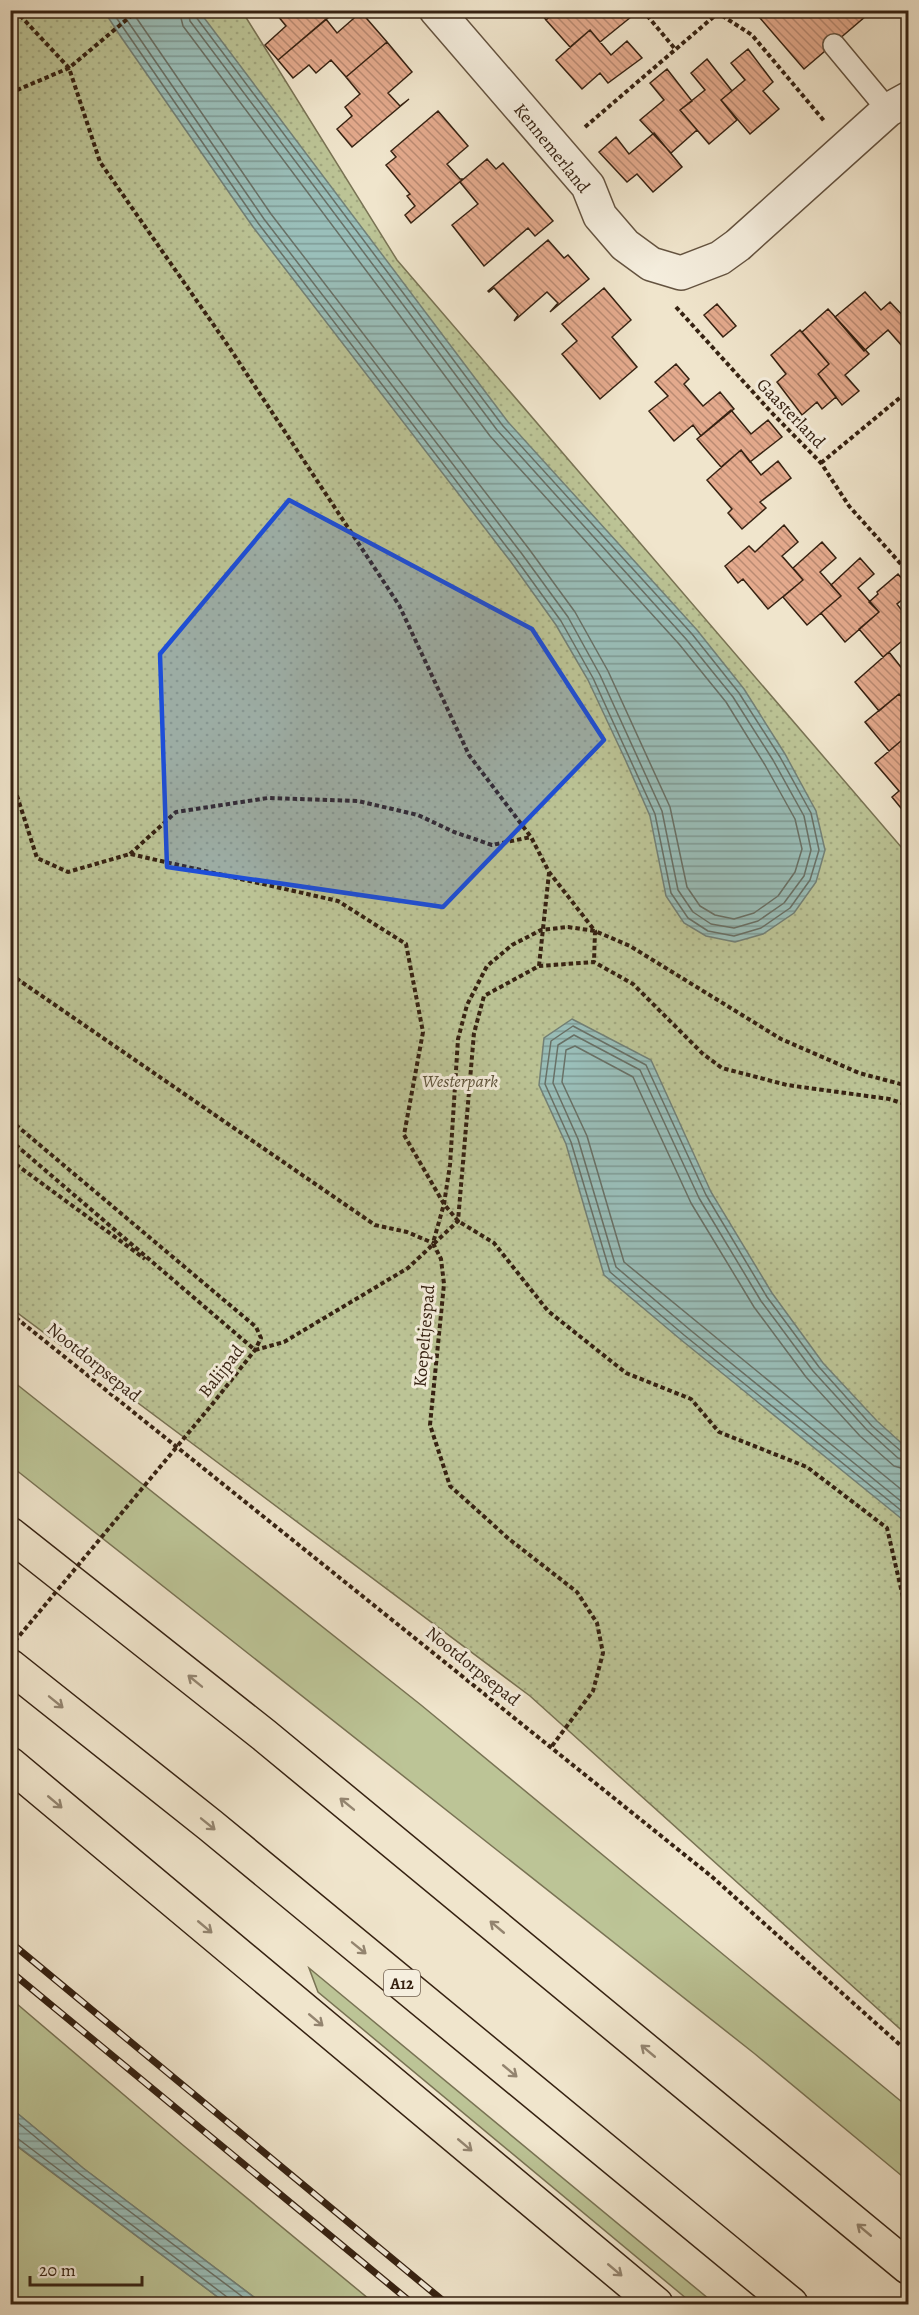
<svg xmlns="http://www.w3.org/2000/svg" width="919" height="2315" viewBox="0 0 919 2315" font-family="Alegreya,serif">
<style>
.grass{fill:#bcc496;stroke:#797354;stroke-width:1.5}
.park{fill:url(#park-dots);stroke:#797354;stroke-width:1.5}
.water{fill:url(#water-rules);stroke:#728077;stroke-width:1.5}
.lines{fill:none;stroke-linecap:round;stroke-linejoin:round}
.shore{stroke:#687066;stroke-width:1.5}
.building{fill:url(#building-back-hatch);stroke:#362212;stroke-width:1.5}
.lane-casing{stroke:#645340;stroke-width:24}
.street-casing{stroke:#645340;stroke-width:36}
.highway-casing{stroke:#362212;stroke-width:36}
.path{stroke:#362212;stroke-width:4;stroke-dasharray:4.5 3;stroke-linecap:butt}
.lane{stroke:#f5eede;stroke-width:21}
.street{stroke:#f5eede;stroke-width:33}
.highway{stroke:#f0e5cc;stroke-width:33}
.rail-casing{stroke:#362212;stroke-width:7}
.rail{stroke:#f5eede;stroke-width:4.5;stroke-dasharray:14;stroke-linecap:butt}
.path-bridge{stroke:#362212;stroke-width:4;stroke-dasharray:4.5 3;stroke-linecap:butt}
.oneway{stroke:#93846f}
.marked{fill:#1d4ed8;fill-opacity:0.2;stroke:#1d4ed8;stroke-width:4.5;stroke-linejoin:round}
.labels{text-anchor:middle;stroke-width:6;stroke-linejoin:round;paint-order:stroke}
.shield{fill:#f5eede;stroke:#6f5f4f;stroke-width:1.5}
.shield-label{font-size:16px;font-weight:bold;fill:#362212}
.street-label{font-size:18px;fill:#362212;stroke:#f5eede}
.park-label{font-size:18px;font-style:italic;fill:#5e533a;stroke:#f5eede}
</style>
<defs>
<pattern id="park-dots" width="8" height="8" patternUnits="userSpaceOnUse" patternTransform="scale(1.5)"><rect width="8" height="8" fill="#bcc496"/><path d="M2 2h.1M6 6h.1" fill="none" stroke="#a2a880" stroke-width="1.8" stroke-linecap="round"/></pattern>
<pattern id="water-rules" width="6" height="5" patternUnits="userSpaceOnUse" patternTransform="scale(1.5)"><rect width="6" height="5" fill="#9abfba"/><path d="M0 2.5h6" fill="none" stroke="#7e9b96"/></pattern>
<pattern id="building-back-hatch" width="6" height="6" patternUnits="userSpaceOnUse" patternTransform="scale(1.5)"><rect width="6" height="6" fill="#e4aa8d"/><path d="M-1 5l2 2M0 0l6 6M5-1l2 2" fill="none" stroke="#ba8a72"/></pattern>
</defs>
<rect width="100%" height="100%" fill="#f0e5cc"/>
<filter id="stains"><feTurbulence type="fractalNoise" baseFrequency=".00333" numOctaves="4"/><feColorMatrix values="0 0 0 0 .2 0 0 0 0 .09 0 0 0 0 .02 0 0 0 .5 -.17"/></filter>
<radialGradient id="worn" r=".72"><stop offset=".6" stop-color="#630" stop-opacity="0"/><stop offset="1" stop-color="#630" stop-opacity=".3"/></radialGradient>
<path class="grass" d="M10,1379L421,1705L908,2107V2181L755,2054L11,1466Z
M309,1968L715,2304H693L318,1992Z
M10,1998L184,2146L375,2304H263L83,2168L11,2108Z
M10,2141L227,2304H11Z"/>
<path class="park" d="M10,11H242L397,260L908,855V2036L530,1696L11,1308Z"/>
<path class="water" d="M104,11H199L508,422L697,630L744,689L785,754L816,811L825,850L816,882L794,913L763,934L735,942L706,936L684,923L666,896L650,816L625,759L588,680L556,625L511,562L253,227L119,34Z
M572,1019L651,1060L711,1192L772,1293L823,1363L877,1421L908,1449V1524L680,1339L604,1275L566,1144L539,1085L544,1038Z
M11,2108L83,2168L263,2304H227L11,2141Z"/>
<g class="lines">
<path class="shore" d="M111,10L258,223L516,559L561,621L593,678L655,814L671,893L688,918L708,931L734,936L761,928L790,908L810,880L819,850L811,813L780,757L739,693L692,634L503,426L196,17L195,10
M120,10L264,219L522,554L568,617L600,675L662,811L678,890L693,912L711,924L734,928L758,921L784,903L804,876L811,850L804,816L773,760L733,697L686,639L497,430L190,21L188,10
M131,10L271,214L529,549L575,612L608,671L670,807L687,887L700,906L715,915L734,919L754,913L778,896L795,872L802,849L795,819L765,765L726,702L679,644L490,436L183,26L179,10
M908,1453L902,1452L872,1426L819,1367L767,1297L706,1195L646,1065L573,1026L551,1041L545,1084L571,1142L610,1272L684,1335L908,1516
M908,1461L898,1458L867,1430L813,1371L761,1301L699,1198L640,1070L574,1035L558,1045L553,1083L578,1139L616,1267L689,1329L908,1507
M908,1470L894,1466L860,1436L806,1377L754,1307L691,1203L633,1077L575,1046L566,1050L562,1082L587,1136L624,1262L908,1495
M10,2116L79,2173L252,2304
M10,2136L17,2138L227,2297L230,2304"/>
</g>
<path class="building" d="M273,10H334L335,12L278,60L265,45L286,26Z
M538,10H557L546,20Z
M557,10H597L601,15L606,10H625L631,17L600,42L590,30L570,47L546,20Z
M753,10H873L804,69Z
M361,12L387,42L346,77L331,60L316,73L309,65L293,78L278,60L326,19L337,33Z
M590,30L611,55L627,41L642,58L608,83L600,73L582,89L556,60Z
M387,42L412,72L388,93L400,106L409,99L352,147L337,129L352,116L345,107L360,94L346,77Z
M748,49L773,82L763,91L779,109L750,134L721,100L745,80L731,63Z
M707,59L732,91L721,100L737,120L709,144L680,110L705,90L691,73Z
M667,69L692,101L680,110L697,130L671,153L640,120L664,100L650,83Z
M438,111L468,146L447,164L460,179H463L411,223L405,215L415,206L407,196L410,194L386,165L396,157L391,151Z
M654,133L682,167L653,192L637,174L627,182L599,152L616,137L629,154Z
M487,159L496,169L503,163L553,221L535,236L528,228L484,266L452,225L478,204L460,182Z
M548,240L564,258L568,255L589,279L550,312L558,303L547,292L514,321L518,315L494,288L489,292L488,291Z
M604,288L631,320L612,337L637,367L600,399L562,354L577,341L562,324Z
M865,292L881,310L890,302L908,321V341L902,346L888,330L864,351L835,317Z
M717,304L736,326L723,337L704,315Z
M828,309L869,354L845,375L859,391L842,405L818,374L829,364L802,332Z
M800,330L829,364L818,374L836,397L822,409L817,402L802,415L777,382L786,374L771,355Z
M676,364L689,379L684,384L703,406L720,392L734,409L701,436L693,425L674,441L649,411L668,396L655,382Z
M731,410L751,434L768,420L782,437L750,462L741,450L721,467L697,439Z
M741,450L761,475L778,461L791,478L760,502L766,508L742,529L728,513L732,509L707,480Z
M784,525L798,542L782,556L803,580L768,609L743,579L738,583L725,566L749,546L755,552Z
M822,542L836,558L820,572L841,596L807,625L783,597L803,580L793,568Z
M860,558L874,574L858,588L879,612L845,642L821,613L841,596L831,585Z
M898,574L908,586V595L897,604L908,619V636L883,657L859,629L879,612L869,602L878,594L877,592Z
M889,652L908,676V704L899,694L879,711L855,682Z
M899,694L908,704V735L889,751L865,722Z
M908,735V811L905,813L892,797L899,791L875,763Z"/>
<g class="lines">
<g class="lane-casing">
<path id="lane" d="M834,45L888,110"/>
</g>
<g class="street-casing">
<path id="street" d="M436,10L588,186L600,216L625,245L651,264L681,273L720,258L738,245L888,110L908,99"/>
</g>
<g class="highway-casing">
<path id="highway" d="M10,1534L264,1735L908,2267
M10,1666L210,1825L791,2304
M10,1764L656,2304"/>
</g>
<path class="path" d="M15,10L69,68L100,162L229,347L399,605L469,755L531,837L549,872L595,931L594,962
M648,10L645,13L676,50
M10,93L69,68L138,10
M585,127L718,13L752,35L825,122
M676,307L771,412L821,463L849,506L908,572
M821,463L908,391
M10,774L37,858L68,872L130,854L338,901L406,944L423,1032L404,1135L444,1204L458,1221L494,1243L548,1311L626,1373L691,1399L719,1432L807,1467L887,1528L908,1619
M130,854L176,812L268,798L358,801L418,815L454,832L492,845L531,837
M539,966L549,873
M10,974L375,1225L407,1232L433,1243
M10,1120L256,1327L261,1338L255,1350L210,1407
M10,1140L255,1350
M10,1160L145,1259
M10,1313L711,1876L908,2052
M255,1350L284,1342L408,1268L458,1221L474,1033L484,996L539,966L594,962L633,984L703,1054L722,1068L787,1085L889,1099L908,1105
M552,1746L593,1691L603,1653L597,1623L577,1592L509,1539L450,1486L430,1425L444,1284L441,1259L433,1243L444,1204L450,1165L458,1039L467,1005L487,966L512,945L541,930L568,927L595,931L630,946L781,1039L859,1073L908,1086"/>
<use href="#lane" class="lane"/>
<use href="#street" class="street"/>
<use href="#highway" class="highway"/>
<g class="rail-casing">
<path id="rail" d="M10,1942L447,2304
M10,1971L413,2304"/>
</g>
<use href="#rail" class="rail"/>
<path class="path-bridge" d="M10,1647L210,1407"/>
</g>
<defs><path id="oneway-shaft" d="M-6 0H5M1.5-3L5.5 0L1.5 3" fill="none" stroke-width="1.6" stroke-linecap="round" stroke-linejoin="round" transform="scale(1.5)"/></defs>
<g class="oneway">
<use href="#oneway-shaft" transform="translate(195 1681) rotate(-141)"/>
<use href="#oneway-shaft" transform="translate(56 1702) rotate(39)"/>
<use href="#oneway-shaft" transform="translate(55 1802) rotate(40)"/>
<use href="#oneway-shaft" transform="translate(347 1804) rotate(-141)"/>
<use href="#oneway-shaft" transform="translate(208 1824) rotate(39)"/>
<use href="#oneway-shaft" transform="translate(205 1927) rotate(40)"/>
<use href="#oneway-shaft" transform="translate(497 1927) rotate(-140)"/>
<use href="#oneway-shaft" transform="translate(359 1948) rotate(39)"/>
<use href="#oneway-shaft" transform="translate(316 2020) rotate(40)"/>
<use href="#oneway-shaft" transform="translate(648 2051) rotate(-140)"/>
<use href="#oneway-shaft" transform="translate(510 2071) rotate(40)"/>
<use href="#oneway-shaft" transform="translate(465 2145) rotate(40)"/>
<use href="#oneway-shaft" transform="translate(864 2230) rotate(-140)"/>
<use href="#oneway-shaft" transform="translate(615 2270) rotate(40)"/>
</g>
<path class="marked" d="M289,500L532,629L604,740L443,907L167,867L160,654Z"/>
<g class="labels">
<rect class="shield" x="384" y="1970" width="36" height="26" rx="4.5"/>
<g class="shield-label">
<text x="402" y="1989">A12</text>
</g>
<g class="street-label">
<text transform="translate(552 148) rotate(51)" y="6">Kennemerland</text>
<text transform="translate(791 413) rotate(46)" y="6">Gaasterland</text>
<text transform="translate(424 1336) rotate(-85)" y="6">Koepeltjespad</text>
<text transform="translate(94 1362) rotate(39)" y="6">Nootdorpsepad</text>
<text transform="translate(221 1371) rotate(-52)" y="6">Balijpad</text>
<text transform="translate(473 1666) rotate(39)" y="6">Nootdorpsepad</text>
</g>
<g class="park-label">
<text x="460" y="1087">Westerpark</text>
</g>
</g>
<rect width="919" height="2315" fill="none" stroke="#f0e5cc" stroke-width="36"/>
<rect x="12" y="12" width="895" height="2291" fill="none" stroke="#362212" stroke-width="3"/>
<rect x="18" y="18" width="883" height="2279" fill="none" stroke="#362212" stroke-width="1.5"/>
<path d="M30 2276v9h112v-9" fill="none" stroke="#362212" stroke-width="3"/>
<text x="39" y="2276" font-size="18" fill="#362212" stroke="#f5eede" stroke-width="4.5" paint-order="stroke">20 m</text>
<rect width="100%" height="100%" filter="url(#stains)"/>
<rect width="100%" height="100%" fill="url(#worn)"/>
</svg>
